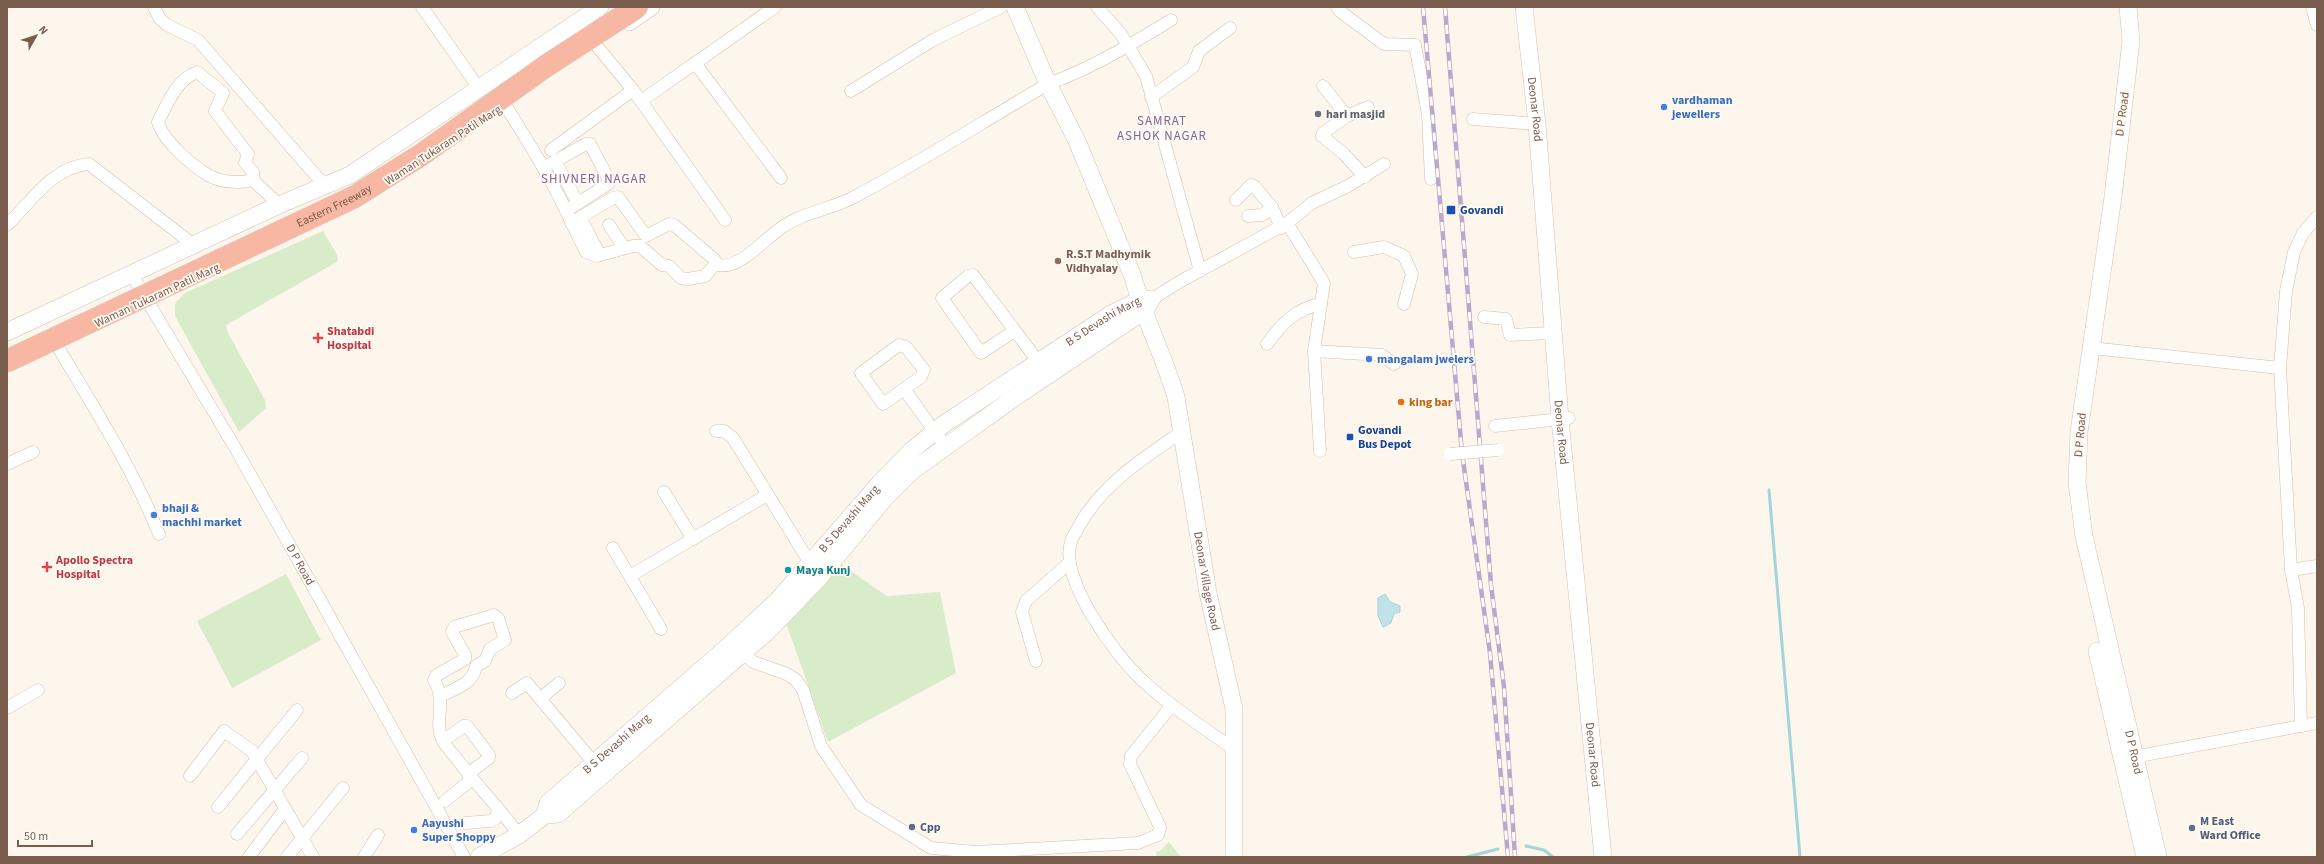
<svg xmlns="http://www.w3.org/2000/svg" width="2324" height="864" viewBox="0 0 2324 864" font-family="'Source Sans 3',sans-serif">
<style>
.green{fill:#d8ecc9}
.water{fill:#bfe3e8;stroke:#a5d3da}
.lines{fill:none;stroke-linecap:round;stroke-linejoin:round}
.stream{stroke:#a5d3da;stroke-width:3}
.street-casing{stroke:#d1beb0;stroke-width:13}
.secondary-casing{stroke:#d6c0b0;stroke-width:18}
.street{stroke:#fff;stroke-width:12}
.secondary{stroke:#fff;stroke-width:17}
.rail-casing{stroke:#b9a8c9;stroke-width:4.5}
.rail{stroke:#fffaf3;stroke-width:3;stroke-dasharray:9;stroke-linecap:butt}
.street-bridge-casing{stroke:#d1beb0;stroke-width:13;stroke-linecap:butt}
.highway-bridge-casing{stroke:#dad1cd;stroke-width:23;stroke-linecap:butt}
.street-bridge{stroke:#fff;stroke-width:12}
.highway-bridge{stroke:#f7b7a3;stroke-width:22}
.shop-dot{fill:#3f7fe0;stroke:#fffaf3;stroke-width:1.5}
.worship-dot{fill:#6b7280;stroke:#fffaf3;stroke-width:1.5}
.transit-dot{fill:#1a4fb4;stroke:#fffaf3;stroke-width:1.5}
.education-dot{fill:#8d6e63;stroke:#fffaf3;stroke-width:1.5}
.health-dot{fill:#e0444e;stroke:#fffaf3;stroke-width:1.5}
.food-dot{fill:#e8710a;stroke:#fffaf3;stroke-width:1.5}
.culture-dot{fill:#0f9aa8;stroke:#fffaf3;stroke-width:1.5}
.service-dot{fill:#5c6f8a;stroke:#fffaf3;stroke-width:1.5}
.labels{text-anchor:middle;stroke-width:3.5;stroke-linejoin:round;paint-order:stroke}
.shop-label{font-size:12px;font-weight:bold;fill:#366cbe;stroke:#fffaf3;text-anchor:start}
.street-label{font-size:12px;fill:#7a5c4d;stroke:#fffaf3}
.worship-label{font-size:12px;font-weight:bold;fill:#5b616d;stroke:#fffaf3;text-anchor:start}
.transit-label{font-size:12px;font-weight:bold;fill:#164399;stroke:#fffaf3;text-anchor:start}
.education-label{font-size:12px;font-weight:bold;fill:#785e54;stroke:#fffaf3;text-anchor:start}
.health-label{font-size:12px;font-weight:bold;fill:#be3a42;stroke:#fffaf3;text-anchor:start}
.food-label{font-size:12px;font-weight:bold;fill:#c56008;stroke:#fffaf3;text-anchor:start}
.culture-label{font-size:12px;font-weight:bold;fill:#0d838f;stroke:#fffaf3;text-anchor:start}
.service-label{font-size:12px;font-weight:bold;fill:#4e5e75;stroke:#fffaf3;text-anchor:start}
.neighbourhood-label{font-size:13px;letter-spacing:1px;fill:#846695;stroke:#fffaf3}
</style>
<rect width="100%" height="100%" fill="#fdf6ec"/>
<path class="green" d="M323,231L338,256L337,262L226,325L228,333L265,400L266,408L239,432L175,316V303L185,293Z
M832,558L887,596L940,592L956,673L828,742L786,623Z
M286,574L321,640L232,688L197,621Z
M1169,842L1181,857H1157L1156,852L1160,851Z"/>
<path class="water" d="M1385,594L1390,602L1400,606V612L1394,614L1391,623L1383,627L1378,616V598Z"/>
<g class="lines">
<path class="stream" d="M1769,490L1800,857
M1526,846L1544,850L1553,857
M1467,857L1498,849"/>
<g class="street-casing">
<g id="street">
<path d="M154,7L160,19L167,25L198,40L325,186"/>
<path d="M422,7L478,87"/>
<path d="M1097,7L1121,34L1146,76L1200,271"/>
<path d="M1337,7L1341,12L1384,44L1415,45L1428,114L1431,179"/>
<path d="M2312,7L2317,25"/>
<path d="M596,45L633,90L725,220"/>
<path d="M695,63L781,178"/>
<path d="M1323,86L1347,116L1323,133L1322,136L1344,154L1365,177"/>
<path d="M851,91L933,40L1001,7"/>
<path d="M1151,97L1193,67L1199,51L1230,28"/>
<path d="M641,101L775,7"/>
<path d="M505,105C522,132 540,160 555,189C566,209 575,231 586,252L597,256L633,246H640L662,265L669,266L681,278L688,279L705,276L716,263L714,259L674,225L669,224L646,236L618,197L613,198L571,223"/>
<path d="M1347,116L1368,107"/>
<path d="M1473,119L1537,124"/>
<path d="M551,150L633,90"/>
<path d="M555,161L578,203"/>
<path d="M543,168L586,144H590L609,180L608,184L566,211"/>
<path d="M253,180V172L245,163L248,154L215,111L223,93L197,72C176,80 168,103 158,122C162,139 192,166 208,175C220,182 239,184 253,180L279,205"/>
<path d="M1236,200L1251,185L1254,186L1272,207L1281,228"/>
<path d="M1248,216L1262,215L1272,208"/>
<path d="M580,217L600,255"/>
<path d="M1287,223L1312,203L1348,186L1384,164"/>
<path d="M7,225C32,201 52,167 89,164L195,246"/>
<path d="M609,225L624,248"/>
<path d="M1354,252L1384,247L1404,256L1412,274L1404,304"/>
<path d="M715,264C737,273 763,240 781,228C803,212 833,209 856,196C922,161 984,121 1048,84C1092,68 1132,44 1171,20"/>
<path id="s1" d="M132,275L237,451L464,857"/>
<path d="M1152,299L1181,281L1287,223L1324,283L1314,351L1320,451"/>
<path d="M1484,317L1506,319L1510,335L1553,333"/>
<path d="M1014,331L981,353L942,298L968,276L973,275L1043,368"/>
<path d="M55,342C92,405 132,466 159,534"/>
<path d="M1267,344C1281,324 1297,308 1321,304"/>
<path d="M2091,348L2280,368"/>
<path d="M1314,351L1382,355L1394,364"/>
<path d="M904,389L883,404L861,373L899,345L906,347L924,370L921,377L904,389L945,446"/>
<path d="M1495,426L1569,418"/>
<path d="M716,431H724L733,438L813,568"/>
<path d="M1183,431C1144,458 1103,483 1079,526C1077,531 1072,536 1071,542C1059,579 1115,655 1142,680C1170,706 1202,727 1234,749"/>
<path d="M7,464L33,452"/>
<path d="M664,492L693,539"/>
<path d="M613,548L661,629"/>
<path d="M2291,570L2317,566"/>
<path d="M630,576L767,495"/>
<path d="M739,648L753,662L787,674L796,680L803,690L821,746L861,805L931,848L976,852L1138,843L1158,835L1160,827L1130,764L1131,756L1172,705"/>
<path d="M1036,661L1022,612L1026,601L1069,563"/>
<path d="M512,693L527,683L594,763"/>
<path d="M441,696C456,688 473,684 476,666L485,661L490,649L505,640L498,618L494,615L454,627L452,632L465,655V659L437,675L434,680C447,702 434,722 442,739C445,746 452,753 457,759C476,785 500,808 519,835"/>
<path d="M541,698L559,683"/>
<path d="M7,708L38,690"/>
<path d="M2301,726L2298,608L2291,570L2280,368L2286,291L2294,252L2303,233L2317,217"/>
<path d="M443,741L464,726H467L489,755V758L468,774"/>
<path d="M2128,758L2317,723"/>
<path d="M190,776L224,731L252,751L313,857"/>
<path d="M445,801L472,779"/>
<path d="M218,807L297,710"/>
<path d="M465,823L491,821L496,818L498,809"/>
<path d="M237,834L302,758"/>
<path d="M249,857L285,809"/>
<path d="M287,857L343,788"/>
<path d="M364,857L378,835"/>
</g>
</g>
<g class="secondary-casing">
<g id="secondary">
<path id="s2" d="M1015,7L1048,84L1077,141L1133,277C1144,318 1164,356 1176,397L1208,593L1234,709V857"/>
<path id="s3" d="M1524,7L1537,124L1560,419L1603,857"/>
<path id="s4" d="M2128,7L2131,41L2113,197L2079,432L2077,483L2084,536L2158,857"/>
<path d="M629,22L651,7"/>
<path d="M7,332L279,205L350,175L600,7"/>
<path d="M2097,651L2145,857"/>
<path id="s5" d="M545,815L548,803L724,650L777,601L879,484L911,451L944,424L1111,314L1139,300L1150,299"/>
<path d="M479,857L519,835L545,815L558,814L768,631L819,578L884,499L912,471L1014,398L1144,311L1152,299"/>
</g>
</g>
<use href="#street" class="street"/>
<use href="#secondary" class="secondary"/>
<g class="rail-casing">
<path id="rail" d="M1423,7L1462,453L1490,653L1508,857
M1445,7L1491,585L1504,687L1515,857"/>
</g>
<use href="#rail" class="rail"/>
<g class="street-bridge-casing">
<path id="street-bridge" d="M1450,454L1498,450"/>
</g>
<g class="highway-bridge-casing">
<g id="highway-bridge">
<path id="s6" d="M7,361L354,197L421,155L546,66L637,7"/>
</g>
</g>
<use href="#street-bridge" class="street-bridge"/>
<use href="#highway-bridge" class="highway-bridge"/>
</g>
<g class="shop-dot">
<circle cx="1664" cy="107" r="4"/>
<circle cx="1369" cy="359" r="4"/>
<circle cx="154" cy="515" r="4"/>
<circle cx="414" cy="830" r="4"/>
</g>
<circle class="worship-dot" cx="1318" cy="114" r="4"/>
<g class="transit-dot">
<rect x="1446" y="205" width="10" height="10" rx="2"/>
<rect x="1346" y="433" width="8" height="8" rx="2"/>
</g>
<circle class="education-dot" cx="1058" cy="261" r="4"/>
<g class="health-dot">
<path d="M316 332h4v4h4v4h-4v4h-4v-4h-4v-4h4z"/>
<path d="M45 561h4v4h4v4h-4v4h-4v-4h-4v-4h4z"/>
</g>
<circle class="food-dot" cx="1401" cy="402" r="4"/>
<circle class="culture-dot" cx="788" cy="570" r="4"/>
<g class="service-dot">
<circle cx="912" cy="827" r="4"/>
<circle cx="2192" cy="828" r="4"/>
</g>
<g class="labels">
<g class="shop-label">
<text x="1672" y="104">vardhaman<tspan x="1672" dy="14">jewellers</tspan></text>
<text x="1377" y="363">mangalam jwelers</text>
<text x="162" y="512">bhaji &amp;<tspan x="162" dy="14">machhi market</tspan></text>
<text x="422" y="827">Aayushi<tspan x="422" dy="14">Super Shoppy</tspan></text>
</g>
<g class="street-label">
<text dy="4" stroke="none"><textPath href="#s3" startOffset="103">Deonar Road</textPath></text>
<text transform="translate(2122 114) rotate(-83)" y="4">D P Road</text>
<text transform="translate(443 145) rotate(-33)" y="4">Waman Tukaram Patil Marg</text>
<text dy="4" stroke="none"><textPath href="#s6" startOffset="362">Eastern Freeway</textPath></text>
<text transform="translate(157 295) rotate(-25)" y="4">Waman Tukaram Patil Marg</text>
<text dy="4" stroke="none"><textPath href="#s5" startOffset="751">B S Devashi Marg</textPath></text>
<text dy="4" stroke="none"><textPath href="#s3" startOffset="427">Deonar Road</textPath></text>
<text transform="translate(2080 435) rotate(-85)" y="4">D P Road</text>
<text dy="4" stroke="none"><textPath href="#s5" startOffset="427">B S Devashi Marg</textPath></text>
<text dy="4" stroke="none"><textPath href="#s1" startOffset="335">D P Road</textPath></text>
<text dy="4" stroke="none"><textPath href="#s2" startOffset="609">Deonar Village Road</textPath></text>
<text dy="4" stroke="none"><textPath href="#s5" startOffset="103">B S Devashi Marg</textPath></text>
<text dy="4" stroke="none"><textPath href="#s4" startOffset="755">D P Road</textPath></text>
<text dy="4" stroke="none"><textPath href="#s3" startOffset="751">Deonar Road</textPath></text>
</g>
<g class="worship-label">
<text x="1326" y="118">hari masjid</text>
</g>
<g class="transit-label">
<text x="1460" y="214">Govandi</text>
<text x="1358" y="434">Govandi<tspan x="1358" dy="14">Bus Depot</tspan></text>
</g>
<g class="education-label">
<text x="1066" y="258">R.S.T Madhymik<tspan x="1066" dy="14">Vidhyalay</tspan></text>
</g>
<g class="health-label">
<text x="327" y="335">Shatabdi<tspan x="327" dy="14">Hospital</tspan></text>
<text x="56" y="564">Apollo Spectra<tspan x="56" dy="14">Hospital</tspan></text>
</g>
<g class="food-label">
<text x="1409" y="406">king bar</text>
</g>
<g class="culture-label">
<text x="796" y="574">Maya Kunj</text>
</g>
<g class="service-label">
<text x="2200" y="825">M East<tspan x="2200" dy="14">Ward Office</tspan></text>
<text x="920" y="831">Cpp</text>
</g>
<g class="neighbourhood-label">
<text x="1162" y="125">SAMRAT<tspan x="1162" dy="15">ASHOK NAGAR</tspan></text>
<text x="594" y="183">SHIVNERI NAGAR</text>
</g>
</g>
<rect width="2324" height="864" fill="none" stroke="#7a5c4d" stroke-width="16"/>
<g transform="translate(36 36) rotate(51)" stroke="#fffaf3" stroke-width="3" paint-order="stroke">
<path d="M0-3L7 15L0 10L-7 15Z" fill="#7a5c4d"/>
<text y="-6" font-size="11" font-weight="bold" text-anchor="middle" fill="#7a5c4d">N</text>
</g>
<path d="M18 840v6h74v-6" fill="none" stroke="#7a5c4d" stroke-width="2"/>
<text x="24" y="840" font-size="12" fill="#7a5c4d" stroke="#fffaf3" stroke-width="3" paint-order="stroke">50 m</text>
</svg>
